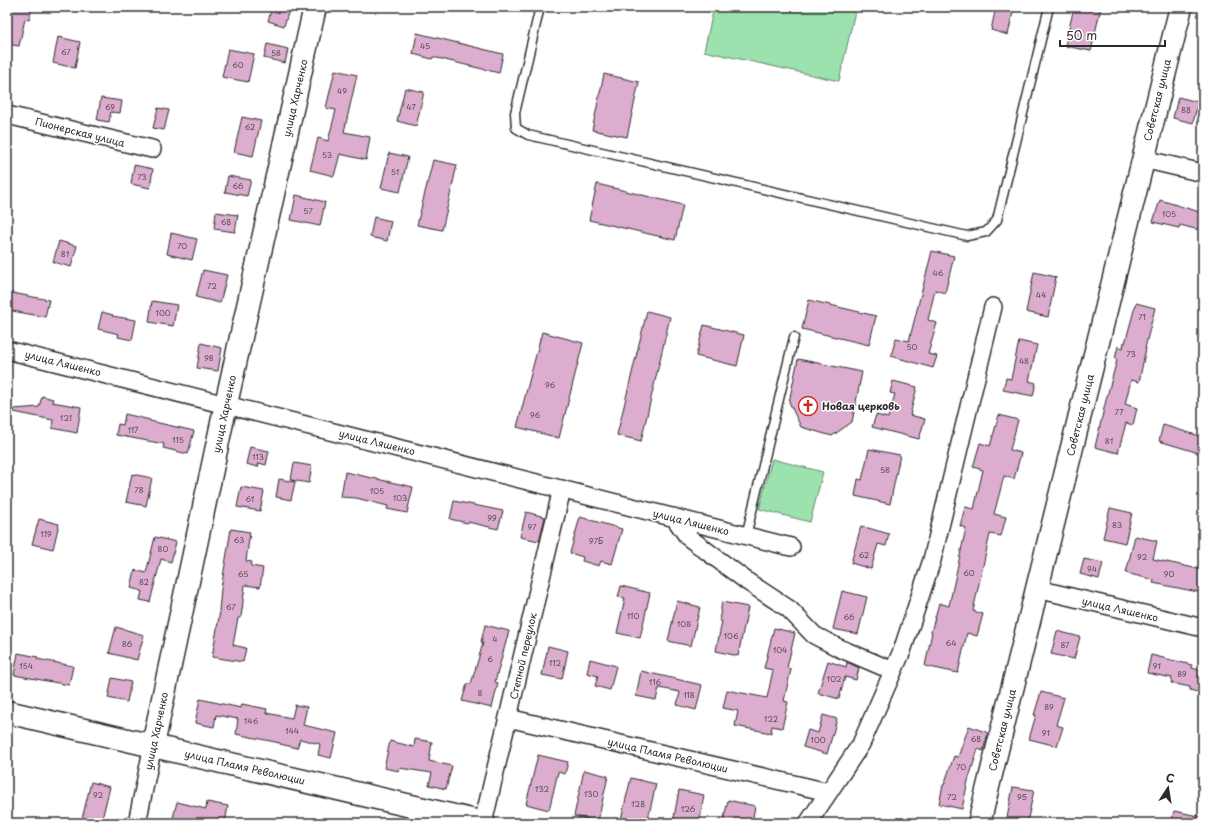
<svg xmlns="http://www.w3.org/2000/svg" width="1210" height="830" viewBox="0 0 1210 830" font-family="'Playpen Sans',sans-serif">
<style>
.green{fill:#9ce2af;stroke:#64866d}
.building{fill:#dcadce;stroke:#2b2b2b}
.lines{fill:none;stroke-linecap:round;stroke-linejoin:round}
.lane-casing{stroke:#2b2b2b;stroke-width:11}
.street-casing{stroke:#2b2b2b;stroke-width:20}
.secondary-casing{stroke:#2b2b2b;stroke-width:25}
.lane{stroke:#fff;stroke-width:8}
.street{stroke:#fff;stroke-width:17}
.secondary{stroke:#fff;stroke-width:22}
.labels{text-anchor:middle;stroke-width:3;stroke-linejoin:round;paint-order:stroke}
.number-label{font-size:8px;fill:#574c54}
.street-label{font-size:10px;fill:#2b2b2b;stroke:#fff}
.poi-label{font-size:10px;font-weight:bold;fill:#2b2b2b;stroke:#fff;text-anchor:start}
</style>
<rect width="100%" height="100%" fill="#fff"/>
<filter id="ink" filterUnits="userSpaceOnUse"><feTurbulence type="fractalNoise" baseFrequency=".025" numOctaves="2"/><feDisplacementMap in="SourceGraphic" scale="8" xChannelSelector="R" yChannelSelector="G"/><feConvolveMatrix kernelMatrix="1 2 1 2 8 2 1 2 1" color-interpolation-filters="sRGB"/></filter>
<g filter="url(#ink)">
<path class="green" d="M714,7H856L839,81L704,51Z
M772,459L823,472L810,522L759,509Z"/>
<path class="building" d="M9,7H32L29,20L25,19L19,46L7,44V16Z
M272,7H290L284,26L268,21Z
M996,7H1014L1008,35L991,30Z
M1074,7H1101L1091,51L1065,46Z
M417,33L503,54L499,73L433,57L432,59L413,54Z
M58,37L80,42L75,68L53,63Z
M267,44L288,49L285,63L264,58Z
M228,49L254,54L248,82L222,77Z
M335,70L357,75L344,132L370,137L366,160L340,154L334,176L310,170L318,138L328,141L336,110L326,108Z
M604,74L639,82L627,137L592,130Z
M405,88L424,92L416,126L397,121Z
M1178,97L1198,102L1193,123L1173,118Z
M101,98L122,101L120,113L111,112L109,122L97,120Z
M158,108L169,110L164,130L153,128Z
M242,117L261,121L253,156L234,152Z
M389,153L408,157L400,192L381,188Z
M433,160L457,165L442,230L417,225Z
M134,165L153,169L150,188L131,184Z
M228,176L251,180L247,196L225,192Z
M597,184L683,205L675,240L589,220Z
M296,195L325,202L320,226L291,220Z
M1160,200L1203,213V231L1180,225L1179,228L1153,222Z
M216,212L238,215L235,232L214,229Z
M374,217L391,221L387,241L370,237Z
M171,233L197,239L192,260L167,254Z
M59,241L77,246L71,267L53,262Z
M932,251L954,256L945,293L935,290L928,320L937,323L928,354L937,356L933,368L891,356L896,338L909,341Z
M203,270L227,275L220,303L196,297Z
M1034,272L1056,277L1048,317L1026,312Z
M7,292L49,300L45,317L7,310Z
M809,300L876,316L869,345L802,329Z
M152,301L177,305L173,326L149,322Z
M1136,303L1155,308L1145,348H1146L1139,382L1131,380L1125,404L1137,408L1133,425L1126,423L1118,453L1095,447L1106,400L1117,360L1115,359L1118,346L1123,348L1124,342L1125,343Z
M647,311L670,317L641,441L617,435Z
M102,312L113,315L112,316L136,320L132,340L118,337L119,334L98,329Z
M704,325L744,335L737,366L696,356Z
M542,332L583,343L559,438L517,427Z
M1019,341L1037,345L1029,381L1036,383L1033,396L1003,390L1006,378L1011,379Z
M201,343L222,348L218,371L197,368Z
M798,359L862,372L852,422L832,436L801,427L789,402Z
M893,381L917,387L910,415L925,419L919,439L872,427L876,415L888,418L895,394L890,393Z
M42,396L53,399L52,402L81,407L77,433L52,428L53,420L14,412V409L39,407Z
M125,414L150,420V421L194,431L188,454L163,448L164,444L116,435L118,424L123,425Z
M999,415L1018,420L1010,450L1021,453L1014,479L1004,476L994,514L1006,517L1001,536L990,534L973,611L983,614L977,636L967,633L958,673L925,666L932,632H931L939,603L949,606L966,528L960,526L965,507L974,509L983,470L973,467L980,443L990,446Z
M1163,425L1203,437L1199,453L1159,441Z
M250,447L269,451L266,465L259,463L258,467L246,464Z
M869,449L900,455L890,504L855,496L858,479L862,480Z
M294,463L312,466L309,483L291,480Z
M345,472L413,487L407,513L387,509L388,506L356,498L341,497Z
M132,474L152,478L146,506L126,502Z
M279,479L295,482L291,500L276,497Z
M241,487L264,491L260,511L237,507Z
M454,501L503,511L498,529L468,522L467,523L450,519Z
M1110,508L1132,513L1125,543L1103,538Z
M526,512L545,517L539,541L520,537Z
M580,517L622,529L612,564L601,561L599,566L582,561L583,557L570,553Z
M39,519L59,524L53,549L32,544Z
M861,526L889,534L886,546L878,544L871,569L851,563Z
M231,529L250,532L246,561L252,562L251,566L263,568L260,587L245,585L241,618H238L233,645L246,648L243,662L212,657L220,611H219L221,589Z
M1135,536L1157,541L1153,559L1203,570V593L1153,583L1154,580L1126,573Z
M155,537L176,542L171,562L161,559L150,602L140,600L142,591L131,588L135,570L146,573Z
M1084,559L1103,563L1099,579L1080,574Z
M621,586L650,593L640,638L617,633L625,598L618,597Z
M842,591L867,597L858,634L833,629Z
M677,601L700,607L691,646L668,641Z
M722,602L748,607L738,656L716,651L722,621H719Z
M485,625L509,631L495,682L498,683L492,708L462,701L467,684H471L483,643L481,642Z
M116,627L144,635L137,660L109,653Z
M774,628L795,633L787,668L791,669L784,701L788,702L782,728L772,726L771,733L735,726L738,711L723,708L727,690L767,698L773,670L764,668Z
M1057,631L1080,637L1074,659L1051,654Z
M548,646L568,651L562,679L542,675Z
M18,653L38,657L37,659L73,666L69,685L14,675Z
M1151,655L1192,665V668L1203,671V694L1190,690V687L1171,683L1172,678L1147,673Z
M590,659L616,666L610,690L595,686L598,676L587,673Z
M828,661L846,667L847,662L859,668L856,680L845,677L839,699L818,693Z
M641,671L702,685L696,710L677,705L680,692L659,688L656,700L636,696Z
M112,678L131,682L127,702L108,698Z
M1041,692L1064,698L1056,725L1063,727L1057,746L1029,739L1036,715H1034Z
M200,699L241,708L242,704L267,709L266,713L292,718L295,705L307,707L303,725L337,733L331,758L318,755L320,744L300,739L297,748L280,744V743L236,734L238,719L216,715L214,727L195,723Z
M823,715L837,719L827,754L803,747L808,730L818,733Z
M969,726L988,733L983,751L978,749L968,781L962,809L939,804L943,785H944L954,756L958,757Z
M415,739L432,742L429,761L452,766L446,789L429,785L432,773L399,768V771L384,768L390,741L414,747Z
M538,755L568,762L565,774L558,772L549,810L526,804Z
M584,770L608,776L598,821L574,816Z
M631,778L656,784L647,823H620Z
M91,782L110,787L101,823H81Z
M1013,787L1034,790L1027,823H1006Z
M679,790L704,795L699,823H673Z
M728,800L755,806L752,823H723Z
M177,802L206,809L207,802L228,806L225,823H193L173,818Z
M1174,811L1203,817V823H1171Z"/>
<g class="lines">
<g class="lane-casing">
<path id="lane" d="M540,7L515,113L516,128L528,135L967,236L986,232L997,220L1049,7
M746,536L794,337"/>
</g>
<g class="street-casing">
<path id="street" d="M7,115L152,149
M1143,159L1203,173
M7,350L791,547
M674,517L688,537L748,582L789,609L814,635L839,648L893,671
M1037,589L1203,628
M508,718L828,792
M137,823L153,745
M483,823L562,489
M808,823L861,744L902,651L932,560L993,307"/>
</g>
<g class="secondary-casing">
<path id="secondary" d="M7,712L484,823
M153,745L226,404L315,7
M979,823L1181,7"/>
</g>
<use href="#lane" class="lane"/>
<use href="#street" class="street"/>
<use href="#secondary" class="secondary"/>
</g>
</g>
<defs>
<g id="church-ring" transform="scale(1)"><circle r="9.5" fill="#fff" stroke="#c8321e" stroke-width="1.5"/><path d="M-1.2-6h2.4v3.5h3.3v2.4h-3.3V6h-2.4V-.1h-3.3v-2.4h3.3Z" fill="#c8321e"/></g>
</defs>
<g fill-rule="evenodd">
<use href="#church-ring" x="808" y="406"/>
</g>
<g class="labels">
<g class="number-label">
<text x="425" y="49">45</text>
<text x="66" y="55">67</text>
<text x="276" y="56">58</text>
<text x="238" y="68">60</text>
<text x="342" y="94">49</text>
<text x="110" y="110">69</text>
<text x="411" y="110">47</text>
<text x="1186" y="113">88</text>
<text x="250" y="130">62</text>
<text x="327" y="158">53</text>
<text x="395" y="175">51</text>
<text x="142" y="180">73</text>
<text x="238" y="189">66</text>
<text x="308" y="214">57</text>
<text x="1169" y="217">105</text>
<text x="226" y="225">68</text>
<text x="182" y="249">70</text>
<text x="65" y="257">81</text>
<text x="938" y="276">46</text>
<text x="212" y="289">72</text>
<text x="1041" y="298">44</text>
<text x="163" y="316">100</text>
<text x="1142" y="320">71</text>
<text x="912" y="350">50</text>
<text x="1131" y="357">73</text>
<text x="209" y="361">98</text>
<text x="1024" y="364">48</text>
<text x="550" y="388">96</text>
<text x="1119" y="415">77</text>
<text x="535" y="418">96</text>
<text x="66" y="421">121</text>
<text x="133" y="433">117</text>
<text x="178" y="443">115</text>
<text x="1109" y="444">81</text>
<text x="258" y="460">113</text>
<text x="885" y="473">58</text>
<text x="139" y="493">78</text>
<text x="377" y="494">105</text>
<text x="400" y="501">103</text>
<text x="250" y="502">61</text>
<text x="492" y="521">99</text>
<text x="1117" y="528">83</text>
<text x="532" y="530">97</text>
<text x="46" y="537">119</text>
<text x="239" y="543">63</text>
<text x="596" y="544">97Б</text>
<text x="163" y="552">80</text>
<text x="864" y="558">62</text>
<text x="1142" y="560">92</text>
<text x="1092" y="572">94</text>
<text x="969" y="576">60</text>
<text x="243" y="577">65</text>
<text x="1169" y="577">90</text>
<text x="144" y="585">82</text>
<text x="231" y="610">67</text>
<text x="633" y="619">110</text>
<text x="849" y="620">66</text>
<text x="684" y="627">108</text>
<text x="731" y="639">106</text>
<text x="495" y="642">4</text>
<text x="951" y="646">64</text>
<text x="127" y="647">86</text>
<text x="1065" y="648">87</text>
<text x="780" y="653">104</text>
<text x="490" y="662">6</text>
<text x="555" y="666">112</text>
<text x="26" y="669">154</text>
<text x="1157" y="669">91</text>
<text x="1182" y="677">89</text>
<text x="834" y="682">102</text>
<text x="655" y="685">116</text>
<text x="480" y="696">8</text>
<text x="689" y="698">118</text>
<text x="1049" y="710">89</text>
<text x="771" y="722">122</text>
<text x="251" y="724">146</text>
<text x="292" y="734">144</text>
<text x="1046" y="736">91</text>
<text x="976" y="742">68</text>
<text x="818" y="743">100</text>
<text x="961" y="770">70</text>
<text x="542" y="792">132</text>
<text x="591" y="797">130</text>
<text x="98" y="798">92</text>
<text x="952" y="800">72</text>
<text x="1022" y="800">95</text>
<text x="638" y="807">128</text>
<text x="688" y="812">126</text>
</g>
<g class="street-label">
<text transform="translate(295 98) rotate(-77)" y="4">улица Харченко</text>
<text transform="translate(1157 100) rotate(-76)" y="4">Советская улица</text>
<text transform="translate(80 132) rotate(14)" y="4">Пионерская улица</text>
<text transform="translate(63 363) rotate(14)" y="4">улица Ляшенко</text>
<text transform="translate(224 414) rotate(-78)" y="4">улица Харченко</text>
<text transform="translate(1080 415) rotate(-76)" y="4">Советская улица</text>
<text transform="translate(377 442) rotate(14)" y="4">улица Ляшенко</text>
<text transform="translate(691 522) rotate(14)" y="4">улица Ляшенко</text>
<text transform="translate(1120 609) rotate(13)" y="4">улица Ляшенко</text>
<text transform="translate(523 656) rotate(-77)" y="4">Степной переулок</text>
<text transform="translate(1002 730) rotate(-76)" y="4">Советская улица</text>
<text transform="translate(156 731) rotate(-78)" y="4">улица Харченко</text>
<text transform="translate(668 755) rotate(13)" y="4">улица Пламя Революции</text>
<text transform="translate(245 767) rotate(13)" y="4">улица Пламя Революции</text>
</g>
<g class="poi-label">
<text x="822" y="410">Новая церковь</text>
</g>
</g>
<rect width="1210" height="830" fill="none" stroke="#fff" stroke-width="24"/>
<rect x="12" y="12" width="1186" height="806" fill="none" stroke="#2b2b2b" stroke-width="1.5" filter="url(#ink)"/>
<g transform="translate(1168 788) rotate(12)" stroke="#ffffff" stroke-width="3" paint-order="stroke">
<path d="M0-3L7 15L0 10L-7 15Z" fill="#2b2b2b"/>
<text y="-6" font-size="11" font-weight="bold" text-anchor="middle" fill="#2b2b2b">С</text>
</g>
<path d="M1060 40v6h105v-6" fill="none" stroke="#2b2b2b" stroke-width="2"/>
<text x="1066" y="40" font-size="12" fill="#2b2b2b" stroke="#ffffff" stroke-width="3" paint-order="stroke">50 m</text>
</svg>
